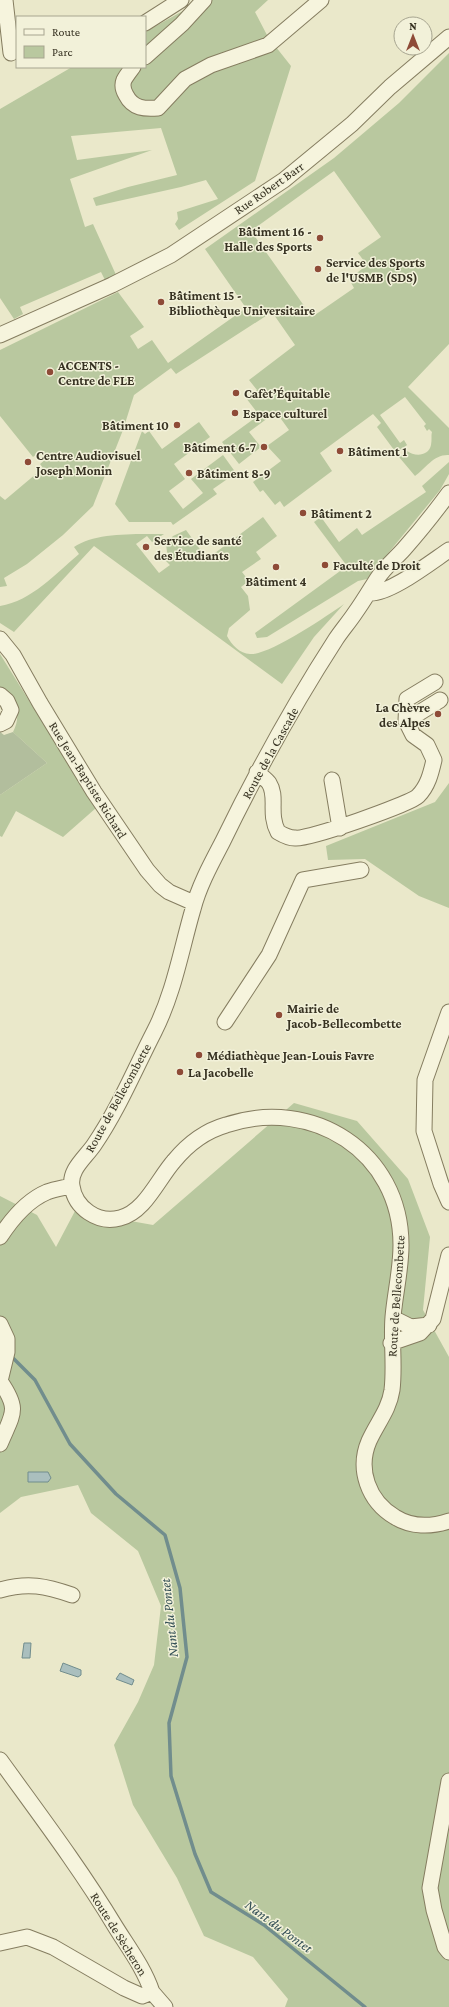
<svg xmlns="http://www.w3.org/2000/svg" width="449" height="2007" viewBox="0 0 449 2007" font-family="'Crimson Pro',serif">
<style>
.green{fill:#b9c89f;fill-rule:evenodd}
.cemetery{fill:#b2be9d}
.water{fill:#aabfbe;stroke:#718d8d}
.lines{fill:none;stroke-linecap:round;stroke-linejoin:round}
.stream{stroke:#718d8d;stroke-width:3.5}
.minor-casing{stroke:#857d60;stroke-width:17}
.minor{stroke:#f6f4dd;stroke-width:15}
.poi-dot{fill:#8e4b37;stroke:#f2f1d9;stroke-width:1.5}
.labels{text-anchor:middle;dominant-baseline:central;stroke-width:3;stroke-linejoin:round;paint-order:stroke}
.street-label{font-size:13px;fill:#373222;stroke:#f2f1d9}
.poi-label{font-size:13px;font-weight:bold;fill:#373222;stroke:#f2f1d9;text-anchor:start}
.water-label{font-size:14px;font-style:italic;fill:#334f55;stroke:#f2f1d9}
</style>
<rect width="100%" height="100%" fill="#eae8ca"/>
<path class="green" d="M 195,0 L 268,0 L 255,12 L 268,37 L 291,66 L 255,181 L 179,230 L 175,224 L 178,219 L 177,212 L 218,199 L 206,180 L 181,187 L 96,206 L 93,198 L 128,187 L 177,175 L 161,128 L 71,136 L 77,160 L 152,150 L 70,179 L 85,227 L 93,224 L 117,277 L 106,282 L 101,272 L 20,307 L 23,314 L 14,319 L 0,298 L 0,109 L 72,67 L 145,67 L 145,32 L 190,7 Z
M 449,53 L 449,344 L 408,387 L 449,428 L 449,455 C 434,454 426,468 415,476 L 399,457 L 407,451 C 415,457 429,456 431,445 C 432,440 431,435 432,432 L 429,429 L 427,431 L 424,426 L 426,424 L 405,397 L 380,415 L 400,443 L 404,440 L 407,445 L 397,454 L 377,427 L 381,423 L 373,414 L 320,453 L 332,471 L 284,507 L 280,501 L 275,505 L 263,490 L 260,492 L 253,482 L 281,461 L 267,446 L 289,430 L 276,412 L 249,432 L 261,447 L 239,464 L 222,442 L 259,415 L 246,398 L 257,390 L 249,380 L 295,345 L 272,312 L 176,374 L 171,368 L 134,395 L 123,430 L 93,506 L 63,535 L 27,564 L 4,578 L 7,586 L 0,587 L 0,496 L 5,500 L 43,468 L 40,464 L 46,459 L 40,451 L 33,457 L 0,416 L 0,350 L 118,292 L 144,327 L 130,336 L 138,349 L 152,340 L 168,363 L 246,308 L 205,249 L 334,158 L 399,103 ZM 334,171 L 381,237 L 358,253 L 367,265 L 349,279 L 354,288 L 312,317 L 251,231 Z
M 199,422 L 210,437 L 174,464 L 185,479 L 169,491 L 183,509 L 203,493 L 191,479 L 223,455 L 236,473 L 213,489 L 217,494 L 173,525 L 171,522 L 129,522 L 115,504 L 142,431 L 145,434 L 149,431 L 162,449 Z
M 449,462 L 449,474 L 440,490 L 367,579 L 358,581 L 267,637 L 257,638 L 255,633 L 347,566 L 314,522 L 321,517 L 339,542 L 357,528 L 362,535 L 426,492 L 422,486 Z
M 263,517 L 277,536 L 256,552 L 261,559 L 242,572 L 249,581 L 241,587 L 248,596 L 250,610 L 229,628 L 227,636 C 231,644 240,654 250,654 C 268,656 327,616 344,604 L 314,637 L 282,684 L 94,546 L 14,632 L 0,623 L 0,606 C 32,601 56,573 79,554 L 74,547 C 95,532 138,534 164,534 L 152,542 L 147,536 L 136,544 L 159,573 L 170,565 L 165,560 L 170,556 L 167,552 L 166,544 L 173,536 L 186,530 L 207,559 Z
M 0,654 L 96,808 L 63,837 L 16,811 L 2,837 L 0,836 L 0,795 L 47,763 L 13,732 C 23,711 14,705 0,690 Z
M 449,783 L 449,908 L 419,896 L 365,859 L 328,860 L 326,846 L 435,802 Z
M 294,1103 L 357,1121 L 408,1179 L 430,1237 L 423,1310 L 449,1357 L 449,2007 L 285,2007 L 288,1999 L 253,1957 L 204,1936 L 177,1878 L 133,1805 L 114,1745 L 138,1702 L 154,1665 L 161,1606 L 138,1551 L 91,1513 L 78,1485 L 21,1497 L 0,1513 L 0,1196 L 37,1215 L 56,1247 L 75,1211 L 153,1225 Z"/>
<path class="cemetery" d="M 0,732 L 4,735 L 13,732 L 47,763 L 0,795 Z"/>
<path class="water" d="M 28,1472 L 48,1472 L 51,1478 L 48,1482 L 28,1482 Z
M 24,1643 L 31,1643 L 30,1658 L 22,1658 Z
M 63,1663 L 81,1670 L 81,1675 L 78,1677 L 60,1671 Z
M 120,1673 L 134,1680 L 132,1685 L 116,1679 Z"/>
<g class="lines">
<path class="stream" d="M 9,1358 L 13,1358 L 35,1380 L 70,1444 L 116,1494 L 165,1535 L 180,1588 L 187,1657 L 169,1723 L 171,1776 L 195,1854 L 211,1892 L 264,1925 L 365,2007"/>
<g class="minor-casing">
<path id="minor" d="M 5,0 L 11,53
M 145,23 L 181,0
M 145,57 L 182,24 L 204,0
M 133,67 C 130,71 126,76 124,80 C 122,85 123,90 126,95 C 133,109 145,109 158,108 L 185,79 L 211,65 L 268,45 L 321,0
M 0,335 L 112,285 L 171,255 L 284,180 L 352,124 L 390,87 L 449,37
M 449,493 C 435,512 420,531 404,549 C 395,559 384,568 377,579 C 370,590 363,602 355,613 C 349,622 342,630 336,639 C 294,704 256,773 222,843 C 211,864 199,886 193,909 C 181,950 174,993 154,1032 C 135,1069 118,1110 94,1145 C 85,1158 69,1170 72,1186 C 75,1208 98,1224 120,1218 C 145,1212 158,1179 174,1161 C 188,1144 205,1131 226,1125 C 312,1096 401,1152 401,1245 C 401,1270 395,1293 393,1317 C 391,1341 395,1366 392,1390 C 389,1410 377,1423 369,1441 C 357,1469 368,1501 395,1517 C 411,1527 431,1527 449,1521
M 369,593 C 389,595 431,562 449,550
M 0,639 L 13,655 L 40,703 L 94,792 L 147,870 L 160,885 L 169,892 L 194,903
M 0,695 L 7,701 L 11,710 L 6,721 L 0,724
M 406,721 L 440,700
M 257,772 C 261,776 266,779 269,783 C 278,797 268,813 278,832 C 283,835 289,838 295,838 C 308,840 410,804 418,796 C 428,786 431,773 434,760 L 427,745 L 413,735 L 406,721 L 407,699 L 435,682
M 332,780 L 340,828
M 449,1012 L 425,1080 L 424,1131 L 441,1184 L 449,1202
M 225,1022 L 269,955 L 303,880 L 361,870
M 0,1237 C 11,1220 28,1200 47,1192 C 55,1189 63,1188 71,1186
M 393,1318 L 411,1327 L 429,1325
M 0,1324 L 7,1339 L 7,1352 L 0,1381 C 20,1410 13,1413 0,1444
M 391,1343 L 420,1333 L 433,1319 L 449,1255
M 0,1590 C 28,1582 46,1586 72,1595
M 0,1760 C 39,1814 80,1868 115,1926 C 128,1947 144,1968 152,1992 L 142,1996 L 124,1988 L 53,1947 L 27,1937 L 0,1943
M 449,1781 L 430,1888 L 434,1910 L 445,1947 L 449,1952
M 152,1992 L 165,2007"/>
</g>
<use href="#minor" class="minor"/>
</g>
<g class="poi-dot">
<circle cx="320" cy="238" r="4"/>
<circle cx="318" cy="269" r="4"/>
<circle cx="161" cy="302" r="4"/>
<circle cx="50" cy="372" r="4"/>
<circle cx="236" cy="393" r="4"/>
<circle cx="235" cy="413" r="4"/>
<circle cx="177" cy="425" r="4"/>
<circle cx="264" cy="447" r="4"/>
<circle cx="340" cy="451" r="4"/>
<circle cx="28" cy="462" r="4"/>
<circle cx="189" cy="473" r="4"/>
<circle cx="303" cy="513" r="4"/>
<circle cx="146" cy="547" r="4"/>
<circle cx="325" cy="565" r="4"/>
<circle cx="276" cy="567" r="4"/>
<circle cx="438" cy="714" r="4"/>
<circle cx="279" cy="1015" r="4"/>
<circle cx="199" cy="1055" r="4"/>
<circle cx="180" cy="1072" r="4"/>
</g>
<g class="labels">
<g class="street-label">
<text transform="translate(269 188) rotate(-35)">Rue Robert Barr</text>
<text transform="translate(270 753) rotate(-61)">Route de la Cascade</text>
<text transform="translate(88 780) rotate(58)">Rue Jean-Baptiste Richard</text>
<text transform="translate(118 1098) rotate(-61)">Route de Bellecombette</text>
<text transform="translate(396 1296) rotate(-86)">Route de Bellecombette</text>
<text transform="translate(119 1934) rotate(58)">Route de Sècheron</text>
</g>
<g class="poi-label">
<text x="312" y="231" text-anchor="end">Bâtiment 16 -<tspan x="312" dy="15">Halle des Sports</tspan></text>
<text x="326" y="262">Service des Sports<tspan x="326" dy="15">de l'USMB (SDS)</tspan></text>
<text x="169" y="295">Bâtiment 15 -<tspan x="169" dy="15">Bibliothèque Universitaire</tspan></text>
<text x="58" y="365">ACCENTS -<tspan x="58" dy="15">Centre de FLE</tspan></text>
<text x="244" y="393">Cafèt’Équitable</text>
<text x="243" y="413">Espace culturel</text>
<text x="169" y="425" text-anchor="end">Bâtiment 10</text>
<text x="256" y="447" text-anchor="end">Bâtiment 6-7</text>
<text x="348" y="451">Bâtiment 1</text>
<text x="36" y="455">Centre Audiovisuel<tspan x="36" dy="15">Joseph Monin</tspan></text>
<text x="197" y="473">Bâtiment 8-9</text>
<text x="311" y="513">Bâtiment 2</text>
<text x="154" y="540">Service de santé<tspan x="154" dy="15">des Étudiants</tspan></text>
<text x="333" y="565">Faculté de Droit</text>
<text x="276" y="581" text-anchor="middle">Bâtiment 4</text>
<text x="430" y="707" text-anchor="end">La Chèvre<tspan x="430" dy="15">des Alpes</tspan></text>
<text x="287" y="1008">Mairie de<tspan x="287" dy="15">Jacob-Bellecombette</tspan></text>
<text x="207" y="1055">Médiathèque Jean-Louis Favre</text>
<text x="188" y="1072">La Jacobelle</text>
</g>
<g class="water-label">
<text transform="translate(169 1618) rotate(-96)">Nant du Pontet</text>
<text transform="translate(279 1926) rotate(36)">Nant du Pontet</text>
</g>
</g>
<rect x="16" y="16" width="130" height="52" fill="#f2f1d9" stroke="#a7a590"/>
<rect x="24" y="29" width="20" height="6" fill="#f6f4dd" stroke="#a7a590"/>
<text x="52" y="36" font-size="12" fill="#373222">Route</text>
<rect x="24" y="46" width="20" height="12" fill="#b9c89f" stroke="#a7a590"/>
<text x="52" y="56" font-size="12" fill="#373222">Parc</text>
<g transform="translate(413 36)"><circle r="19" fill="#f2f1d9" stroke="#a7a590"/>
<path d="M0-3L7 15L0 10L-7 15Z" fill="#8e4b37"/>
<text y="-6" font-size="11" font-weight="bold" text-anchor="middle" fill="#373222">N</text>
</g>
</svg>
